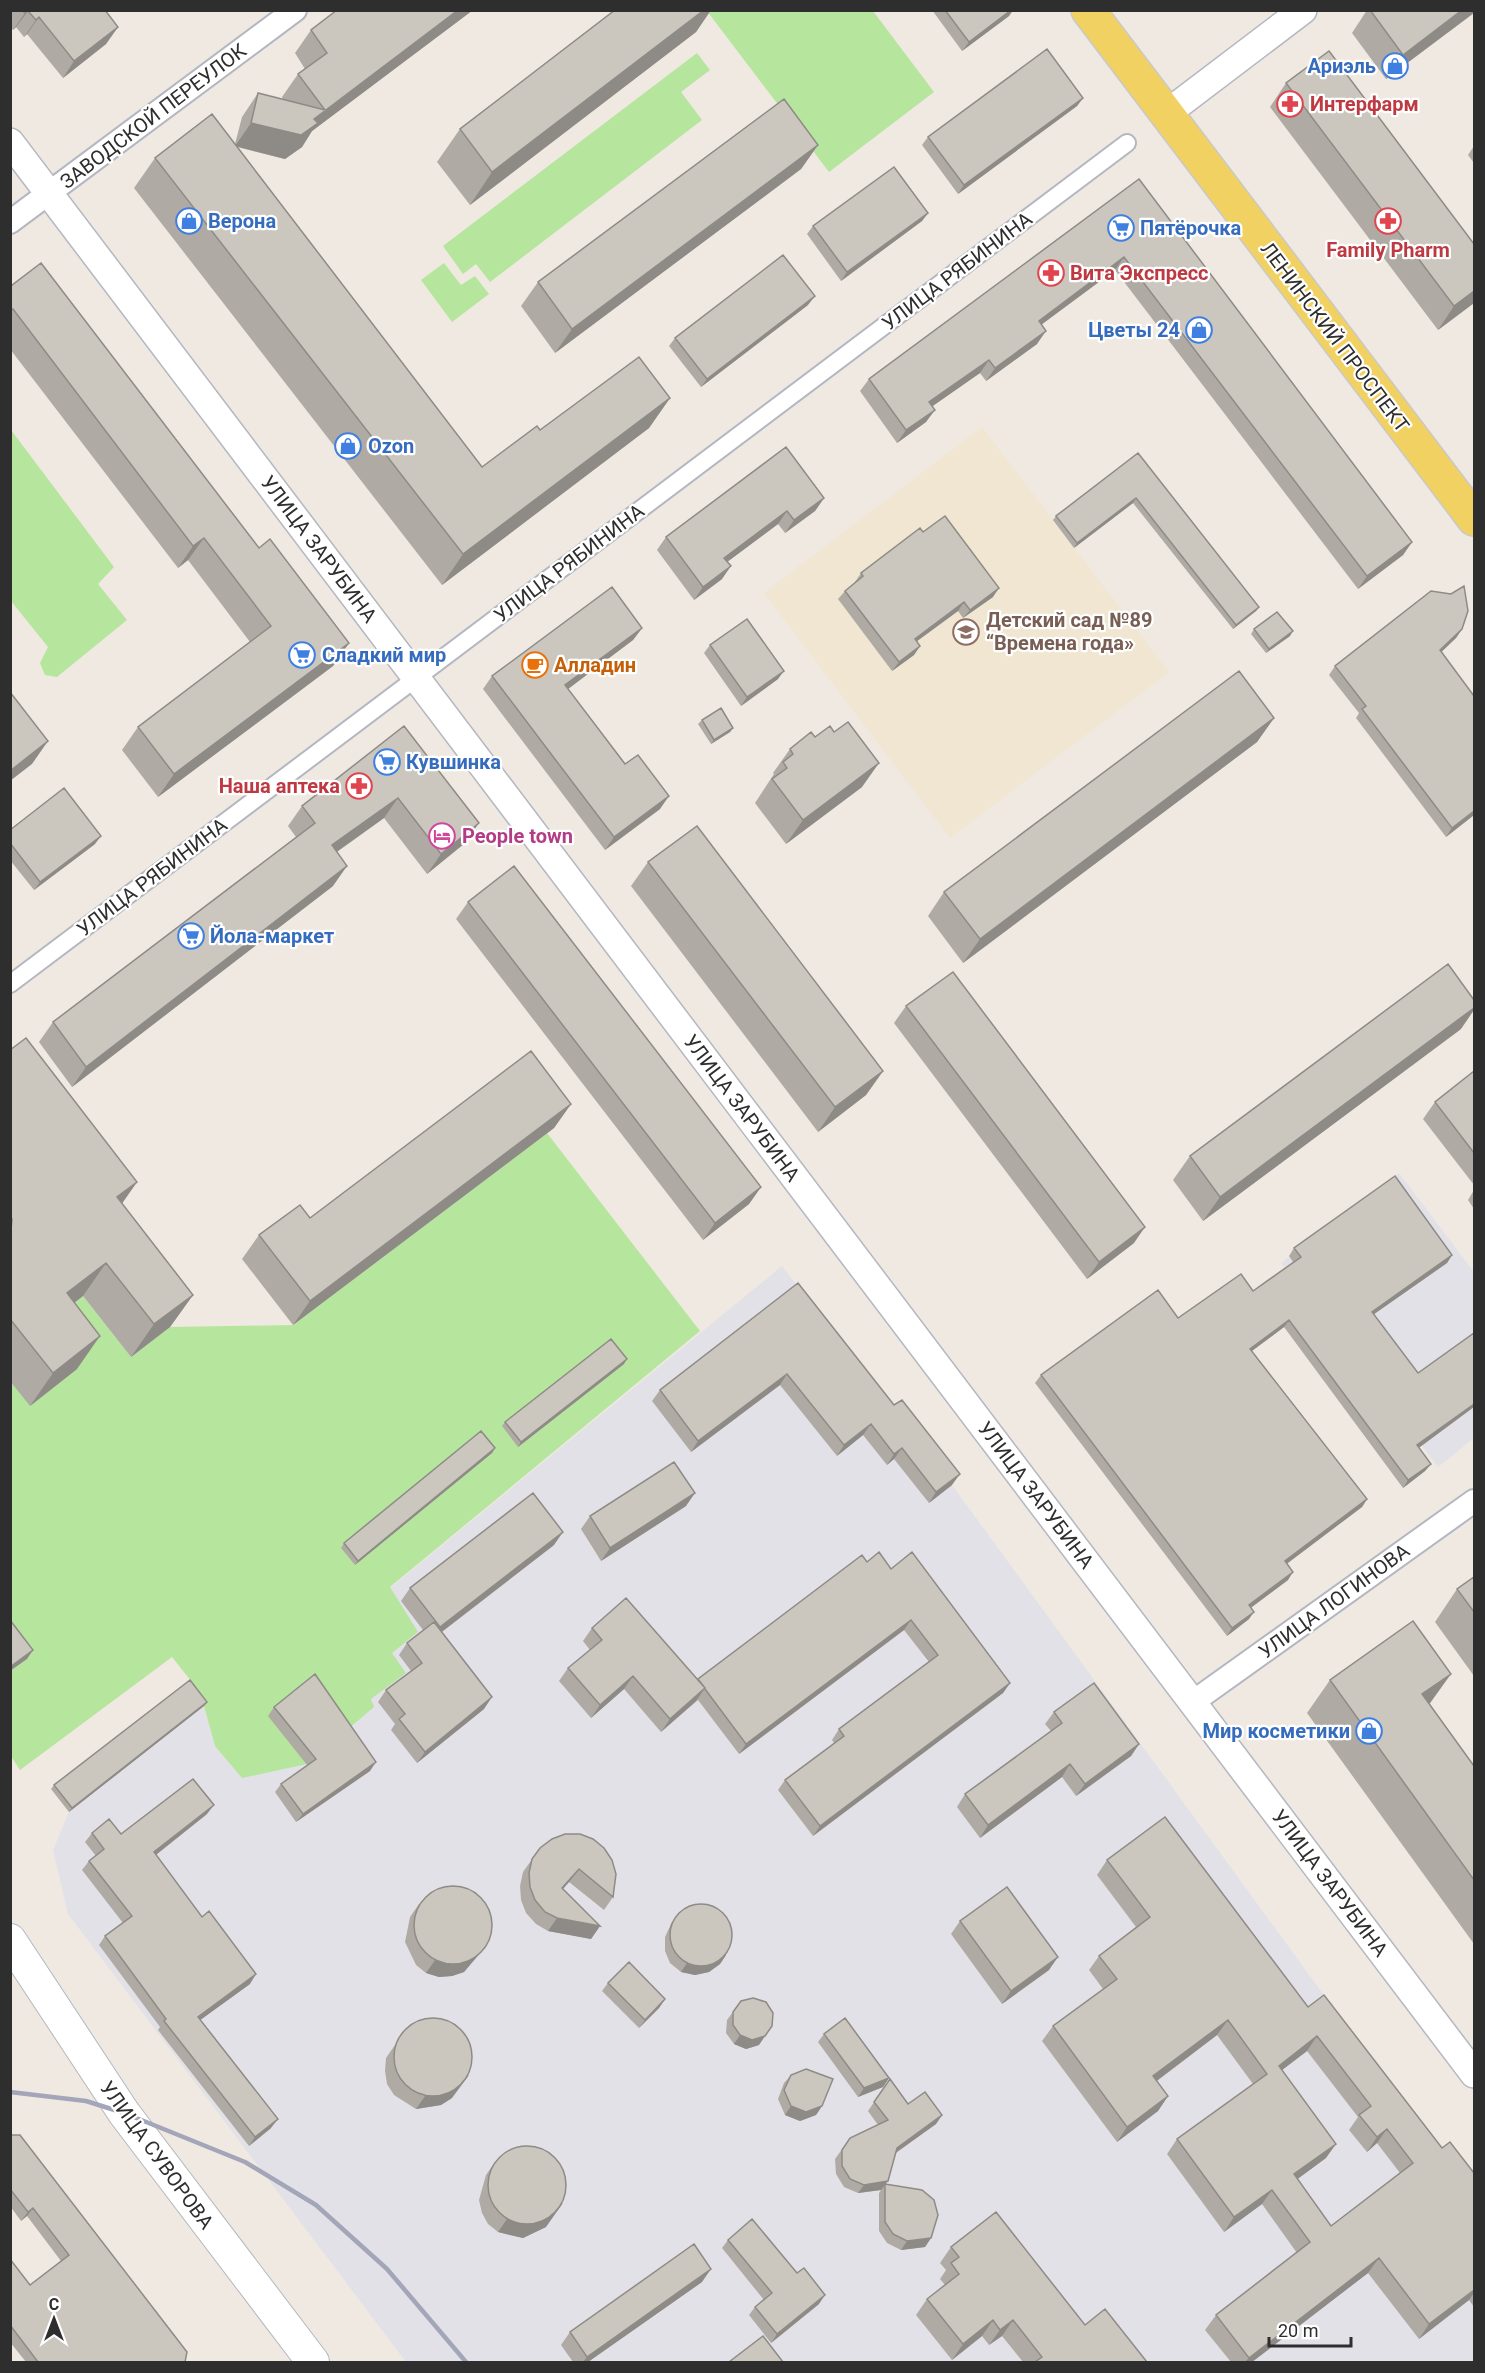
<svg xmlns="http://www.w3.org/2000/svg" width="1485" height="2373" viewBox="0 0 1485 2373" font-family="Roboto,sans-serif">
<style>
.industrial{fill:#e3e1e8}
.education{fill:#f0e6d1}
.green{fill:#b6e59e}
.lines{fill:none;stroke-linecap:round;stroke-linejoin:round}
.pedestrian-casing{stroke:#b4b7c1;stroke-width:20}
.minor-casing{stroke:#b4b7c1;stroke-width:26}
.tertiary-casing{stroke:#b4b7c1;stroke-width:30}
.secondary-casing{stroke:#b4b7c1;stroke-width:34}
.primary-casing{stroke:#c9c9c9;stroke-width:36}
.pedestrian{stroke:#fff;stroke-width:16}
.minor{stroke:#fff;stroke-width:22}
.tertiary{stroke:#fff;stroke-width:27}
.secondary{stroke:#fff;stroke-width:32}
.primary{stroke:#f2d163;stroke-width:33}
.rail{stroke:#a3a6b8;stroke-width:4.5}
.wall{fill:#afaba4;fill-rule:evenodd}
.shaded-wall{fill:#8e8b86}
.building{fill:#cbc7bf;stroke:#8e8b86;stroke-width:1.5;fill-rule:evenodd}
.labels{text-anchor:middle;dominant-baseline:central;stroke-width:4.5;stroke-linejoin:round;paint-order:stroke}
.shop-label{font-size:20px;font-weight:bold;fill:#366cbe;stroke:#fff;text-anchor:start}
.health-label{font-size:20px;font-weight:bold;fill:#be3a42;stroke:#fff;text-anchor:start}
.street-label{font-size:20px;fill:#2e2e2e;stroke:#fff}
.education-label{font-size:20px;font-weight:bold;fill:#785e54;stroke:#fff;text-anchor:start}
.food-label{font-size:20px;font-weight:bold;fill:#c56008;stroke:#fff;text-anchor:start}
.hotel-label{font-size:20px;font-weight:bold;fill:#b23c85;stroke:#fff;text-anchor:start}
</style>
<rect width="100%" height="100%" fill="#efe9e1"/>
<path class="industrial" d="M 1399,1173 L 1474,1272 L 1474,1438 L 1438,1467 L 1281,1263 Z
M 782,1266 L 952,1485 L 1474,2201 L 1474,2362 L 406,2362 L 68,1914 L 53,1850 L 69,1812 L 204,1706 L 215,1746 L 371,1699 L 405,1673 L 391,1653 L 417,1632 L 390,1588 Z"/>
<path class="education" d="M 982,427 L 1169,672 L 950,838 L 764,593 Z"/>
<path class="green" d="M 707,11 L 873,11 L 934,92 L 829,172 Z
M 697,53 L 710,70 L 681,92 L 702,120 L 490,282 L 476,264 L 463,274 L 443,246 Z
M 444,263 L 461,285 L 475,276 L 489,294 L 452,322 L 421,280 Z
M 11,430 L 114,567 L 98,584 L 127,620 L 57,677 L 45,675 L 40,663 L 48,647 L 11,601 Z
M 547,1133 L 700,1331 L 390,1587 L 418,1632 L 392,1653 L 406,1673 L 371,1699 L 374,1707 L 307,1764 L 242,1778 L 215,1746 L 204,1706 L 207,1701 L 172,1657 L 20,1770 L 11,1756 L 10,1388 L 44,1326 L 83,1296 L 131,1357 L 170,1327 L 293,1325 Z"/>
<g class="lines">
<g class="pedestrian-casing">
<path id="pedestrian" d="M 10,984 L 1127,143"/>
</g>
<g class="minor-casing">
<path id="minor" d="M 10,222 L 295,10
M 1193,1702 L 1474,1501"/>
</g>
<g class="tertiary-casing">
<path id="tertiary" d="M 1166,114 L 1303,10
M 10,142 L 1474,2074"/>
</g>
<g class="secondary-casing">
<path id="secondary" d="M 10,1940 L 124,2113 L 313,2362"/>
</g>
<g class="primary-casing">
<path id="primary" d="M 1088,10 L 1474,519"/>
</g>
<use href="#pedestrian" class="pedestrian"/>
<use href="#minor" class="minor"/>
<use href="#tertiary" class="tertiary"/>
<use href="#secondary" class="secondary"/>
<use href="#primary" class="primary"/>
<path class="rail" d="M 10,2092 L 86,2101 L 124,2113 L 245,2162 L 316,2205 L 387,2269 L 466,2362"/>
</g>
<path class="wall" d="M 10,10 L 105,10 L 118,27 L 106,44 L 63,78 L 27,34 L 24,37 L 16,27 L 13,30 L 10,27 Z
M 473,10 L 312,131 L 302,147 L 285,159 L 237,147 L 482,467 L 540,430 L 670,398 L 649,428 L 442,585 L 134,188 L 155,158 L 235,144 L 242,117 L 258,93 L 283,100 L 282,97 L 298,74 L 305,69 L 295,53 L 311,30 Z
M 615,10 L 711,10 L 696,32 L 470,205 L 437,162 L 460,129 Z
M 932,10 L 1013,10 L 1009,16 L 962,51 Z
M 1367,10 L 1474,10 L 1386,79 L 1352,33 Z
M 1286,83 L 1474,244 L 1474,303 L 1438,330 L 1270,107 Z
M 1083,98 L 1077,106 L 958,194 L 922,145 L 928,137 Z
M 818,145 L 801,169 L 555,353 L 521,306 L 538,282 Z
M 1474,146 L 1474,163 L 1468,155 Z
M 1139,179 L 1412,542 L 1403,555 L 1358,589 L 1115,270 L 1041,325 L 1037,344 L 986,381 L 980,373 L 932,406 L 926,422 L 897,443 L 860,391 L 869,379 Z
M 928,213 L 922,221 L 841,281 L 807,234 L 813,226 Z
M 10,284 L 349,643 L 333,666 L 158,797 L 122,750 L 138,727 L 250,642 L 188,560 L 178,568 L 10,349 Z
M 808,305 L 701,387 L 669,346 L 675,338 Z
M 1138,453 L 1259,607 L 1256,611 L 1233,629 L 1133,503 L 1074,548 L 1053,520 L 1056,516 Z
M 824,498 L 815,511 L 785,533 L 778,524 L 727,562 L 722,579 L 694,600 L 657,550 L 666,537 Z
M 923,532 L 993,597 L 963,618 L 958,611 L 917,641 L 920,646 L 914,655 L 892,671 L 838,599 L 845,591 L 855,583 L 855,582 L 861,573 Z
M 642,628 L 633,640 L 568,689 L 660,809 L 605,850 L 483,689 L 492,676 Z
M 1254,629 L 1290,636 L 1266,653 L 1251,634 Z
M 1462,629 L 1456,638 L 1441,652 L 1474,815 L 1446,837 L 1356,718 L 1359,713 L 1329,675 L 1335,666 Z
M 710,645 L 778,679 L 741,706 L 704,653 Z
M 1274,718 L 1257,742 L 963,963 L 928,916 L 944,892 Z
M 702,720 L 733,728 L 730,732 L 711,744 L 698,724 Z
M 404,726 L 465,843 L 427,874 L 384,818 L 337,852 L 333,886 L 72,1087 L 39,1042 L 53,1022 L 296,837 L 288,826 L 302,806 Z
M 834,732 L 862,787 L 786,844 L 755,803 L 774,774 L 773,773 L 790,749 L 815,737 Z
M 10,830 L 95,844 L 34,890 L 10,860 Z
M 648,862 L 883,1071 L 866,1095 L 818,1132 L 631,886 Z
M 468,902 L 761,1187 L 749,1204 L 703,1240 L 456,919 Z
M 906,1006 L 1134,1243 L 1087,1279 L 894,1023 Z
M 1461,1029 L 1203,1221 L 1173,1180 L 1190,1156 Z
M 10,1050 L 137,1182 L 122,1203 L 193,1295 L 170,1327 L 131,1357 L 83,1296 L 74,1303 L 77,1369 L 30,1406 L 10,1381 Z
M 1474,1071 L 1474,1185 L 1423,1119 L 1435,1102 Z
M 571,1104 L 554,1128 L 293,1325 L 242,1259 L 259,1235 L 310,1218 Z
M 1474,1190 L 1474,1209 L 1468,1200 Z
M 1294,1248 L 1452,1255 L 1447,1263 L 1374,1314 L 1419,1448 L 1431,1464 L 1425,1471 L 1403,1488 L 1284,1327 L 1252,1351 L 1367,1499 L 1362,1507 L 1287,1563 L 1288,1580 L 1251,1607 L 1249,1619 L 1227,1636 L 1035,1383 L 1041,1375 L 1178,1318 L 1253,1291 L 1293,1262 L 1289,1256 Z
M 798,1283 L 952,1485 L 929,1503 L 894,1459 L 887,1465 L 863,1435 L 837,1456 L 780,1385 L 691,1452 L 652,1401 L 660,1390 Z
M 624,1364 L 518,1447 L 502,1426 L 505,1422 Z
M 495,1448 L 492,1453 L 355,1565 L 341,1548 L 344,1543 Z
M 686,1506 L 601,1561 L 581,1529 L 590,1516 Z
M 554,1545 L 442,1632 L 484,1709 L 417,1763 L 391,1730 L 395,1724 L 378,1702 L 386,1690 L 411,1671 L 399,1655 L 407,1643 L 423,1630 L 401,1601 L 410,1588 Z
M 867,1562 L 891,1569 L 1010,1683 L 1003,1693 L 813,1836 L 778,1790 L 785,1780 L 834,1743 L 832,1740 L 839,1729 L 929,1662 L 904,1630 L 739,1754 L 698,1700 L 661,1732 L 624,1689 L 591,1718 L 559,1681 L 568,1668 L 590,1650 L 583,1641 L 592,1628 L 698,1679 Z
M 1474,1577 L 1474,1676 L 1435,1622 L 1457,1589 Z
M 1330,1680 L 1430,1704 L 1474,1766 L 1474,1944 L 1307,1713 Z
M 207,1702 L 204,1706 L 69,1812 L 51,1789 L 54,1785 Z
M 274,1707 L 370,1771 L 296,1822 L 275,1792 L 281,1784 L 307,1765 L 268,1716 Z
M 1054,1712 L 1139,1744 L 1131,1756 L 1076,1796 L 1062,1777 L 980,1838 L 957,1807 L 965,1794 L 1051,1731 L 1045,1724 Z
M 207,1814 L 156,1855 L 250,1984 L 200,2020 L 271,2128 L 249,2146 L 158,2030 L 160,2027 L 99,1945 L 105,1936 L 123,1923 L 82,1870 L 89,1861 L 96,1856 L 85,1842 L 92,1833 L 121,1834 Z
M 552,1839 L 613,1897 L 604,1910 L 569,1882 L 563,1889 L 600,1926 L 591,1939 L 548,1931 L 536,1924 L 526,1913 L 521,1900 L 520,1886 L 523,1872 L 540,1848 Z
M 1107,1860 L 1308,2007 L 1442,2148 L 1474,2173 L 1474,2307 L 1469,2300 L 1419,2339 L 1368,2273 L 1252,2362 L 1231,2362 L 1205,2330 L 1216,2315 L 1297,2253 L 1262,2204 L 1224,2232 L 1167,2154 L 1177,2139 L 1253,2084 L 1217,2035 L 1157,2081 L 1168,2096 L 1158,2111 L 1117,2142 L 1042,2041 L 1053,2026 L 1103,1989 L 1089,1970 L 1099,1956 L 1136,1927 L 1097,1875 ZM 1307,2051 L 1358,2117 L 1349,2130 L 1367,2152 L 1377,2143 L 1400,2173 L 1331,2226 L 1297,2179 L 1326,2158 L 1282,2070 Z
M 419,1904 L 481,1952 L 464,1972 L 452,1976 L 439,1977 L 426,1973 L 416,1965 L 405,1942 L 410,1917 Z
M 677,1916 L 726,1955 L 720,1964 L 709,1972 L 695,1975 L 681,1972 L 670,1963 L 665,1951 L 665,1937 L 671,1924 Z
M 960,1921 L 1049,1970 L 1002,2004 L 951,1934 Z
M 608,1983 L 665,1999 L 659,2008 L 639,2028 L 602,1991 Z
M 741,2001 L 759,2045 L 746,2049 L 734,2044 L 726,2033 L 727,2020 Z
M 824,2034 L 889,2078 L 883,2087 L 858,2097 L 818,2042 Z
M 395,2045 L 452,2098 L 441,2105 L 416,2109 L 394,2095 L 387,2084 L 385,2071 L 386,2058 Z
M 791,2075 L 822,2106 L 816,2115 L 800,2121 L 785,2115 L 778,2099 L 784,2083 Z
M 890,2079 L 908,2104 L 942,2115 L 936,2124 L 896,2153 L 885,2184 L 931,2238 L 925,2247 L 901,2250 L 887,2243 L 879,2231 L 879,2193 L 881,2190 L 858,2193 L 844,2187 L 836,2174 L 835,2159 L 850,2138 L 878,2125 L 868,2111 Z
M 10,2135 L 185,2362 L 26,2362 L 10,2342 L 10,2259 L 30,2285 L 61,2261 L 27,2216 L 21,2221 L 10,2206 Z
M 495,2162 L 546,2227 L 523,2238 L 498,2232 L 488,2224 L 482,2213 L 479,2200 L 486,2175 Z
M 728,2240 L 797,2273 L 819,2304 L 771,2343 L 749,2315 L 755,2307 L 764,2300 L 722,2248 Z
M 951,2247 L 1085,2325 L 1147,2362 L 1023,2362 L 1002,2336 L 989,2345 L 982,2336 L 952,2360 L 916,2315 L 927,2299 L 945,2285 L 940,2279 L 946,2270 L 940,2263 Z
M 702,2282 L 588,2362 L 573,2362 L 561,2345 L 570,2332 Z"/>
<path class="shaded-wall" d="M 458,10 L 473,10 L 312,131 L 302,147 L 285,159 L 235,146 L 251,123 L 314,119 Z
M 704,10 L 711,10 L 696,32 L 470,205 L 492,172 Z
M 1011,10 L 1013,10 L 1009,16 L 962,51 L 969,42 Z
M 1462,10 L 1474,10 L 1474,13 L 1386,79 L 1403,55 Z
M 28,11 L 16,27 L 13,30 L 25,13 Z
M 39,17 L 27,34 L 24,37 L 36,20 Z
M 118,27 L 106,44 L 63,78 L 74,61 Z
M 1083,98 L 1077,106 L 958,194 L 964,185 Z
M 818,145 L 801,169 L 555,353 L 572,329 Z
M 928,213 L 922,221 L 841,281 L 847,272 Z
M 1124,257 L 1115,270 L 1030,333 L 1039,321 Z
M 1474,291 L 1474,303 L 1438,330 L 1454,306 Z
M 815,296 L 808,305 L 701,387 L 707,379 Z
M 1046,331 L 1037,344 L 986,381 L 995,368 Z
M 989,360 L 980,373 L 920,415 L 929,402 Z
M 670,398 L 649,428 L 442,585 L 463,554 Z
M 935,410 L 926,422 L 897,443 L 906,430 Z
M 824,498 L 815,511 L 785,533 L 794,520 Z
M 1136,498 L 1133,503 L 1074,548 L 1077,543 Z
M 787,511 L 778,524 L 715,571 L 724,558 Z
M 204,538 L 188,560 L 178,568 L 193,546 Z
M 1412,542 L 1403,555 L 1358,589 L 1367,576 Z
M 731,566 L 722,579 L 694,600 L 703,587 Z
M 999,588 L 993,597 L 963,618 L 970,610 Z
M 964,602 L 958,611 L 909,647 L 915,639 Z
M 1259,607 L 1256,611 L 1233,629 L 1236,625 Z
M 642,628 L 633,640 L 556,698 L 565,685 Z
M 1462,629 L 1456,638 L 1434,659 L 1440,650 Z
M 1293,631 L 1290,636 L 1266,653 L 1269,649 Z
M 349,643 L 333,666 L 158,797 L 174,774 Z
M 920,646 L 914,655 L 892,671 L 899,662 Z
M 784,671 L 778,679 L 741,706 L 747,697 Z
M 1274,718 L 1257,742 L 963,963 L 980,939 Z
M 733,728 L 730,732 L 711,744 L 714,740 Z
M 48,741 L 32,764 L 10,781 L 10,771 Z
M 879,763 L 862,787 L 786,844 L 803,820 Z
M 669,796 L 660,809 L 605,850 L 614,837 Z
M 398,798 L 384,818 L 318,865 L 332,845 Z
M 1474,811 L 1474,815 L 1446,837 L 1452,828 Z
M 479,823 L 465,843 L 427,874 L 441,854 Z
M 101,836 L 95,844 L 34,890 L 40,882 Z
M 347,866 L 333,886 L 72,1087 L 86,1067 Z
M 1474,1008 L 1474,1010 L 1461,1029 L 1203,1221 L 1220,1197 Z
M 883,1071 L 866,1095 L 818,1132 L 835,1107 Z
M 571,1104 L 554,1128 L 293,1325 L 310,1301 Z
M 137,1182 L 114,1215 L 117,1197 Z
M 761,1187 L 749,1204 L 703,1240 L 715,1223 Z
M 1145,1227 L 1134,1243 L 1087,1279 L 1099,1262 Z
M 1452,1255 L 1447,1263 L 1367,1319 L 1372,1312 Z
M 106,1263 L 83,1296 L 44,1326 L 67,1293 Z
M 193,1295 L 170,1327 L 131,1357 L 154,1324 Z
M 1289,1320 L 1284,1327 L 1245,1356 L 1250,1349 Z
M 100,1336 L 77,1369 L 30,1406 L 53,1373 Z
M 627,1359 L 624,1364 L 518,1447 L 521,1442 Z
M 787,1374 L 780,1385 L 691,1452 L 698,1441 Z
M 1474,1404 L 1474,1407 L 1412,1453 L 1417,1445 Z
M 871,1424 L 863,1435 L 837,1456 L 844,1445 Z
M 495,1448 L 492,1453 L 355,1565 L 358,1561 Z
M 902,1448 L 894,1459 L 887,1465 L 894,1454 Z
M 1431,1464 L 1425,1471 L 1403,1488 L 1408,1480 Z
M 960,1474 L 952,1485 L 929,1503 L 936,1492 Z
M 695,1493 L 686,1506 L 601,1561 L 610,1548 Z
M 1367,1499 L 1362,1507 L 1280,1569 L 1285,1561 Z
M 563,1532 L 554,1545 L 431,1640 L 440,1627 Z
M 1293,1572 L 1288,1580 L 1244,1613 L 1249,1605 Z
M 1254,1612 L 1249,1619 L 1227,1636 L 1232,1628 Z
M 911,1620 L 904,1630 L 739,1754 L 746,1744 Z
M 33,1650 L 27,1659 L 10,1671 L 10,1667 Z
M 1451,1674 L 1428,1706 L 1422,1694 Z
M 633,1676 L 624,1689 L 591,1718 L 600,1705 Z
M 1010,1683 L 1003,1693 L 813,1836 L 820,1826 Z
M 705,1688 L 696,1701 L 661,1732 L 670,1719 Z
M 492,1697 L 484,1709 L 417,1763 L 425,1752 Z
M 207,1702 L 204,1706 L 69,1812 L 72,1808 Z
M 1139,1744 L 1131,1756 L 1076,1796 L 1085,1784 Z
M 376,1762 L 370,1771 L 296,1822 L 303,1814 Z
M 1070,1764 L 1062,1777 L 980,1838 L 988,1825 Z
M 214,1805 L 207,1814 L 148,1861 L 154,1852 Z
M 579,1869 L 569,1882 L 553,1900 L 562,1888 Z
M 557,1918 L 600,1926 L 591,1939 L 548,1931 Z
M 490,1939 L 481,1952 L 464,1972 L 452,1976 L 439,1977 L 426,1973 L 435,1960 Z
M 726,1955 L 720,1964 L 709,1972 L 695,1975 L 681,1972 L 687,1963 Z
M 1058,1957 L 1049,1970 L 1002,2004 L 1011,1991 Z
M 256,1974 L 250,1984 L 192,2026 L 198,2017 Z
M 665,1999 L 659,2008 L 639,2028 L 645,2020 Z
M 1228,2020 L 1217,2035 L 1143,2091 L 1153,2076 Z
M 772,2026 L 759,2045 L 746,2049 L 734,2044 L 740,2035 Z
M 1317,2036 L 1307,2051 L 1269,2080 L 1279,2066 Z
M 469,2075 L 452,2098 L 441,2105 L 416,2109 L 425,2096 Z
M 889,2078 L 883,2087 L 858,2097 L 864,2088 Z
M 1168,2096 L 1158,2111 L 1117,2142 L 1127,2127 Z
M 791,2106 L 822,2106 L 816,2115 L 800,2121 L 785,2115 Z
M 942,2115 L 936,2124 L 891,2156 L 897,2148 Z
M 278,2119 L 271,2128 L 249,2146 L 255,2137 Z
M 1387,2129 L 1377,2143 L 1367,2152 L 1377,2137 Z
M 1336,2144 L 1326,2158 L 1284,2189 L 1294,2174 Z
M 888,2181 L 881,2190 L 858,2193 L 864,2185 Z
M 1272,2190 L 1262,2204 L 1224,2232 L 1234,2217 Z
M 563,2203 L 546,2227 L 523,2238 L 498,2232 L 507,2219 Z
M 33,2208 L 27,2216 L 21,2221 L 28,2212 Z
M 931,2238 L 925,2247 L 901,2250 L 907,2241 Z
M 1379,2258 L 1368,2273 L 1252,2362 L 1245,2362 L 1249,2358 Z
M 711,2269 L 702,2282 L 588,2362 L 583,2362 L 587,2357 Z
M 1474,2290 L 1474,2293 L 1469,2300 L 1419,2339 L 1429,2324 Z
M 825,2295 L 819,2304 L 771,2343 L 777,2334 Z
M 993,2320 L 982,2336 L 952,2360 L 963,2344 Z
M 1013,2320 L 1002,2336 L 989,2345 L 1000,2330 Z"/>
<path class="building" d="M 22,10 L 105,10 L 118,27 L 74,61 L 39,17 L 36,20 L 28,11 L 25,13 Z
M 337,10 L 458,10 L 314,119 L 318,123 L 301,135 L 251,123 L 258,93 L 325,110 L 298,74 L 327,53 L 311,30 Z
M 615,10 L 704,10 L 492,172 L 460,129 Z
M 945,10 L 1011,10 L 969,42 Z
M 1370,10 L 1462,10 L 1403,55 Z
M 1047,49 L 1083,98 L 964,185 L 928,137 Z
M 1329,51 L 1474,244 L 1474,291 L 1454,306 L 1286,83 Z
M 784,99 L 818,145 L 572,329 L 538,282 Z
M 212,114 L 482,467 L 537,426 L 540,430 L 639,357 L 670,398 L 463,554 L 155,158 Z
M 894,167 L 928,213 L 847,272 L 813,226 Z
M 1139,179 L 1412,542 L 1367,576 L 1124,257 L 1039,321 L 1046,331 L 995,368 L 989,360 L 929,402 L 935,410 L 906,430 L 869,379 Z
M 783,255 L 815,296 L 707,379 L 675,338 Z
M 41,263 L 259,548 L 270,539 L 349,643 L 174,774 L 138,727 L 271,626 L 204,538 L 193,546 L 13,309 L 10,311 L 10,284 L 12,285 Z
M 786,447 L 824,498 L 794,520 L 787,511 L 724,558 L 731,566 L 703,587 L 666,537 Z
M 1138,453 L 1259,607 L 1236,625 L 1136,498 L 1077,543 L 1056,516 Z
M 945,516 L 999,588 L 970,610 L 964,602 L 915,639 L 920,646 L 899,662 L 845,591 L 863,576 L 861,573 L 920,528 L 923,532 Z
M 1464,586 L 1468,611 L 1462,629 L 1440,650 L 1474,696 L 1474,811 L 1452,828 L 1362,709 L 1366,706 L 1335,666 L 1431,591 L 1451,594 Z
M 612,587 L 642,628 L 565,685 L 625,764 L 638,755 L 669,796 L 614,837 L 492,676 Z
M 1277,612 L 1293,631 L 1269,649 L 1254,629 Z
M 747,619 L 784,671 L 747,697 L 710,645 Z
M 1239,671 L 1274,718 L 980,939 L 944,892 Z
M 10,692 L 48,741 L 10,771 Z
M 721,708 L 733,728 L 714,740 L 702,720 Z
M 848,722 L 879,763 L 803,820 L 772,779 L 787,768 L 783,762 L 793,754 L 790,749 L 811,732 L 815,737 L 830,726 L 834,732 Z
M 404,726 L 479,823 L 441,854 L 398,798 L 332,845 L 347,866 L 86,1067 L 53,1022 L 315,823 L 302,806 Z
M 64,788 L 101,836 L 40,882 L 10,843 L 10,830 Z
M 697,826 L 883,1071 L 835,1107 L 648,862 Z
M 514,866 L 761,1187 L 715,1223 L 468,902 Z
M 1448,964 L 1474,1000 L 1474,1008 L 1220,1197 L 1190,1156 Z
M 953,972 L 1145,1227 L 1099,1262 L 906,1006 Z
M 26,1038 L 137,1182 L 117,1197 L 193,1295 L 154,1324 L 106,1263 L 67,1293 L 100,1336 L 53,1373 L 10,1319 L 10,1242 L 12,1219 L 10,1217 L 10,1182 L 11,1182 L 10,1180 L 10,1050 Z
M 531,1051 L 571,1104 L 310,1301 L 259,1235 L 300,1205 L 310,1218 Z
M 1474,1071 L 1474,1153 L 1435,1102 Z
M 1395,1176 L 1452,1255 L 1372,1312 L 1418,1373 L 1474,1333 L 1474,1404 L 1417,1445 L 1431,1464 L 1408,1480 L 1289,1320 L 1250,1349 L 1367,1499 L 1285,1561 L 1293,1572 L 1249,1605 L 1254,1612 L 1232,1628 L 1041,1375 L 1158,1290 L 1178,1318 L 1241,1274 L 1253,1291 L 1301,1257 L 1294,1248 Z
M 798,1283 L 894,1405 L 902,1400 L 960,1474 L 936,1492 L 902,1448 L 894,1454 L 871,1424 L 844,1445 L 787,1374 L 698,1441 L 660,1390 Z
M 611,1339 L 627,1359 L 521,1442 L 505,1422 Z
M 481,1431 L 495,1448 L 358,1561 L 344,1543 Z
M 674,1462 L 695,1493 L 610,1548 L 590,1516 Z
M 533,1493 L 563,1532 L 440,1627 L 410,1588 Z
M 879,1552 L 891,1569 L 912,1552 L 1010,1683 L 820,1826 L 785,1780 L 844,1736 L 839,1729 L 938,1655 L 911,1620 L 746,1744 L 705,1689 L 705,1688 L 698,1679 L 862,1555 L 867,1562 Z
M 1474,1577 L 1474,1612 L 1457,1589 Z
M 626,1598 L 705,1688 L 670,1719 L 633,1676 L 600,1705 L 568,1668 L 602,1640 L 592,1628 Z
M 10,1620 L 33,1650 L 10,1667 Z
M 1413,1621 L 1451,1674 L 1422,1694 L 1474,1766 L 1474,1880 L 1330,1680 Z
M 434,1622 L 492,1697 L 425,1752 L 399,1719 L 405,1714 L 386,1690 L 422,1663 L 407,1643 Z
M 315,1674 L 376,1762 L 303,1814 L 281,1784 L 316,1759 L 274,1707 Z
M 190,1680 L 207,1702 L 72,1808 L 54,1785 Z
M 1094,1683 L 1139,1744 L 1085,1784 L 1070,1764 L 988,1825 L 965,1794 L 1062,1723 L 1054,1712 Z
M 193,1779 L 214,1805 L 154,1852 L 202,1917 L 209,1911 L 256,1974 L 198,2017 L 278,2119 L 255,2137 L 164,2021 L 166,2019 L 105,1936 L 132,1916 L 89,1861 L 104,1849 L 92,1833 L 109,1819 L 121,1834 Z
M 1165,1817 L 1308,2007 L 1324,1995 L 1442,2148 L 1450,2142 L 1474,2173 L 1474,2290 L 1429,2324 L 1379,2258 L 1249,2358 L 1216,2315 L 1310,2242 L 1272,2190 L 1234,2217 L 1177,2139 L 1267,2074 L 1228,2020 L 1153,2076 L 1168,2096 L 1127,2127 L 1053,2026 L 1117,1979 L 1099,1956 L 1150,1917 L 1107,1860 ZM 1317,2036 L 1371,2106 L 1359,2115 L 1377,2137 L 1387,2129 L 1413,2163 L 1331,2226 L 1294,2174 L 1336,2144 L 1279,2066 Z
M 565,1834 L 580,1834 L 593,1839 L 604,1848 L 612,1860 L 616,1874 L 613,1897 L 579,1869 L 562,1888 L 600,1926 L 557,1918 L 545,1912 L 535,1900 L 530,1887 L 529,1873 L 532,1859 L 540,1848 L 552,1839 Z
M414 1925a39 39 0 1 1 78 0a39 39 0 1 1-78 0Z
M 1007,1887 L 1058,1957 L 1011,1991 L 960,1921 Z
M670 1935a31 31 0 1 1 62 0a31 31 0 1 1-62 0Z
M 629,1962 L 665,1999 L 645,2020 L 608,1983 Z
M 753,1998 L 766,2002 L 773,2013 L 772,2026 L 765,2036 L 752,2040 L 740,2035 L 733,2025 L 733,2012 L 741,2001 Z
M 845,2018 L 889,2078 L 864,2088 L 824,2034 Z
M394 2057a39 39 0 1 1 78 0a39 39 0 1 1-78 0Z
M 806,2069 L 833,2079 L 822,2106 L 806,2112 L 791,2106 L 784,2090 L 791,2075 Z
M 890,2079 L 908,2104 L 925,2092 L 942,2115 L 897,2148 L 888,2181 L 864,2185 L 850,2179 L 842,2166 L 842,2150 L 850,2138 L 888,2120 L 874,2102 Z
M 10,2135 L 20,2135 L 187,2352 L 185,2362 L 38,2362 L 10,2325 L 10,2259 L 30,2285 L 69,2255 L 33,2208 L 28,2212 L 10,2189 Z
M488 2185a39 39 0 1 1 78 0a39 39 0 1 1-78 0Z
M 885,2184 L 922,2190 L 934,2200 L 938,2215 L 931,2238 L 907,2241 L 893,2234 L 885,2222 Z
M 996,2212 L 1085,2325 L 1105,2309 L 1147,2362 L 1035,2362 L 1042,2357 L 1013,2320 L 1000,2330 L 993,2320 L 963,2344 L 927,2299 L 959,2274 L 951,2263 L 959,2257 L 951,2247 Z
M 752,2219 L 797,2273 L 804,2268 L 825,2295 L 777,2334 L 755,2307 L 772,2293 L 728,2240 Z
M 694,2244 L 711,2269 L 587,2357 L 570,2332 Z
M 763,2336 L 783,2362 L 729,2362 Z"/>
<defs>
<g id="shop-ring" transform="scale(1.35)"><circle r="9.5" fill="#fff" stroke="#3f7fe0" stroke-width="1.5"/><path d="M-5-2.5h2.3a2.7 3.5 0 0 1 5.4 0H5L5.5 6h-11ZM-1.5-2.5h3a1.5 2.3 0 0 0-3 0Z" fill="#3f7fe0"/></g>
<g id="pharmacy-ring" transform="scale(1.35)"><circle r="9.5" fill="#fff" stroke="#e0444e" stroke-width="1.5"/><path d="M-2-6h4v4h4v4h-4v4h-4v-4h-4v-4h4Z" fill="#e0444e"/></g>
<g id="supermarket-ring" transform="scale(1.35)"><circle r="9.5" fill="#fff" stroke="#3f7fe0" stroke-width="1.5"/><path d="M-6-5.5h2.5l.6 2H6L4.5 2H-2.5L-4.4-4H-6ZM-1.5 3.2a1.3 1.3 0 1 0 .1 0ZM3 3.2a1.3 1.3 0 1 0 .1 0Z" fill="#3f7fe0"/></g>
<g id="school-ring" transform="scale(1.35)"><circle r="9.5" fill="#fff" stroke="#8d6e63" stroke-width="1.5"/><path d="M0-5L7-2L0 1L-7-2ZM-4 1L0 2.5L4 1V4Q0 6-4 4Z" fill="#8d6e63"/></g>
<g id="cafe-ring" transform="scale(1.35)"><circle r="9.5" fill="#fff" stroke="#e8710a" stroke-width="1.5"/><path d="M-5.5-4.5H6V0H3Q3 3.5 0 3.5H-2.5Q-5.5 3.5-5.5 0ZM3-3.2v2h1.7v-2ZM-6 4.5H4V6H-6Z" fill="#e8710a"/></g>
<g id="hotel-ring" transform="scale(1.35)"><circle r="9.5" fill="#fff" stroke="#d1479c" stroke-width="1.5"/><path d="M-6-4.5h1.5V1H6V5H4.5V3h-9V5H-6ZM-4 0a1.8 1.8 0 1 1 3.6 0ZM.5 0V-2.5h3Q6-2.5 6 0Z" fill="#d1479c"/></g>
</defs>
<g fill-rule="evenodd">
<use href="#shop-ring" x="1395" y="66"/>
<use href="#pharmacy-ring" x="1290" y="104"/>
<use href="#shop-ring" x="189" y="221"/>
<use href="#pharmacy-ring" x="1388" y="221"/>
<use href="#supermarket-ring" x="1121" y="228"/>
<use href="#pharmacy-ring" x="1051" y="273"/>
<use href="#shop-ring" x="1199" y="330"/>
<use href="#shop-ring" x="348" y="446"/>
<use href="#school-ring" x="966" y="632"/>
<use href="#supermarket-ring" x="302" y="655"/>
<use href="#cafe-ring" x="535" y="665"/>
<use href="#supermarket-ring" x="387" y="762"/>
<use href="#pharmacy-ring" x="359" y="786"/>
<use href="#hotel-ring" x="442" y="836"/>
<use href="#supermarket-ring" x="191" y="936"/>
<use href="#shop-ring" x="1369" y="1731"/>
</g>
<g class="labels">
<g class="shop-label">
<text x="1376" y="66" text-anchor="end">Ариэль</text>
<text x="208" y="221">Верона</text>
<text x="1140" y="228">Пятёрочка</text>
<text x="1180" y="330" text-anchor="end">Цветы 24</text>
<text x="368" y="446">Ozon</text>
<text x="322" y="655">Сладкий мир</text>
<text x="406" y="762">Кувшинка</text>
<text x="210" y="936">Йола-маркет</text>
<text x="1350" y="1731" text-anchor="end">Мир косметики</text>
</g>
<g class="health-label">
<text x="1310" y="104">Интерфарм</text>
<text x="1388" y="250" text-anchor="middle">Family Pharm</text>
<text x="1070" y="273">Вита Экспресс</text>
<text x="340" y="786" text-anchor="end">Наша аптека</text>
</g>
<g class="street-label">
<text transform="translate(153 116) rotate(-37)">ЗАВОДСКОЙ ПЕРЕУЛОК</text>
<text transform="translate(957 271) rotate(-37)">УЛИЦА РЯБИНИНА</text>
<text transform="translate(1335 337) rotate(53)">ЛЕНИНСКИЙ ПРОСПЕКТ</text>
<text transform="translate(319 549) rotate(53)">УЛИЦА ЗАРУБИНА</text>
<text transform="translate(569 563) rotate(-37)">УЛИЦА РЯБИНИНА</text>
<text transform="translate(152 877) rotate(-37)">УЛИЦА РЯБИНИНА</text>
<text transform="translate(742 1108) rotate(53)">УЛИЦА ЗАРУБИНА</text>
<text transform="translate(1036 1495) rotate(53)">УЛИЦА ЗАРУБИНА</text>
<text transform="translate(1334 1601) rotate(-36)">УЛИЦА ЛОГИНОВА</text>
<text transform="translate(1330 1883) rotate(53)">УЛИЦА ЗАРУБИНА</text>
<text transform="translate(157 2155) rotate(54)">УЛИЦА СУВОРОВА</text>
</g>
<g class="education-label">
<text x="986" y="620">Детский сад №89<tspan x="986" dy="23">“Времена года»</tspan></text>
</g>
<g class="food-label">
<text x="554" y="665">Алладин</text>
</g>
<g class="hotel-label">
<text x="462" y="836">People town</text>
</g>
</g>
<rect width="1485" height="2373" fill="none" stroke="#2e2e2e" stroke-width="24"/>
<g transform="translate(54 2319)" stroke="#ffffff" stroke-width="4.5" paint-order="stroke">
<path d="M0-4.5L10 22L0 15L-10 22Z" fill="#2e2e2e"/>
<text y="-9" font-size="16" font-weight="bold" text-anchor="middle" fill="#2e2e2e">С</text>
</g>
<path d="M1269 2337v9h82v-9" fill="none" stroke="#2e2e2e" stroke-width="3"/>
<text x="1278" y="2337" font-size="18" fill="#2e2e2e" stroke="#ffffff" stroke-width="4.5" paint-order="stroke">20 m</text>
</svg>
